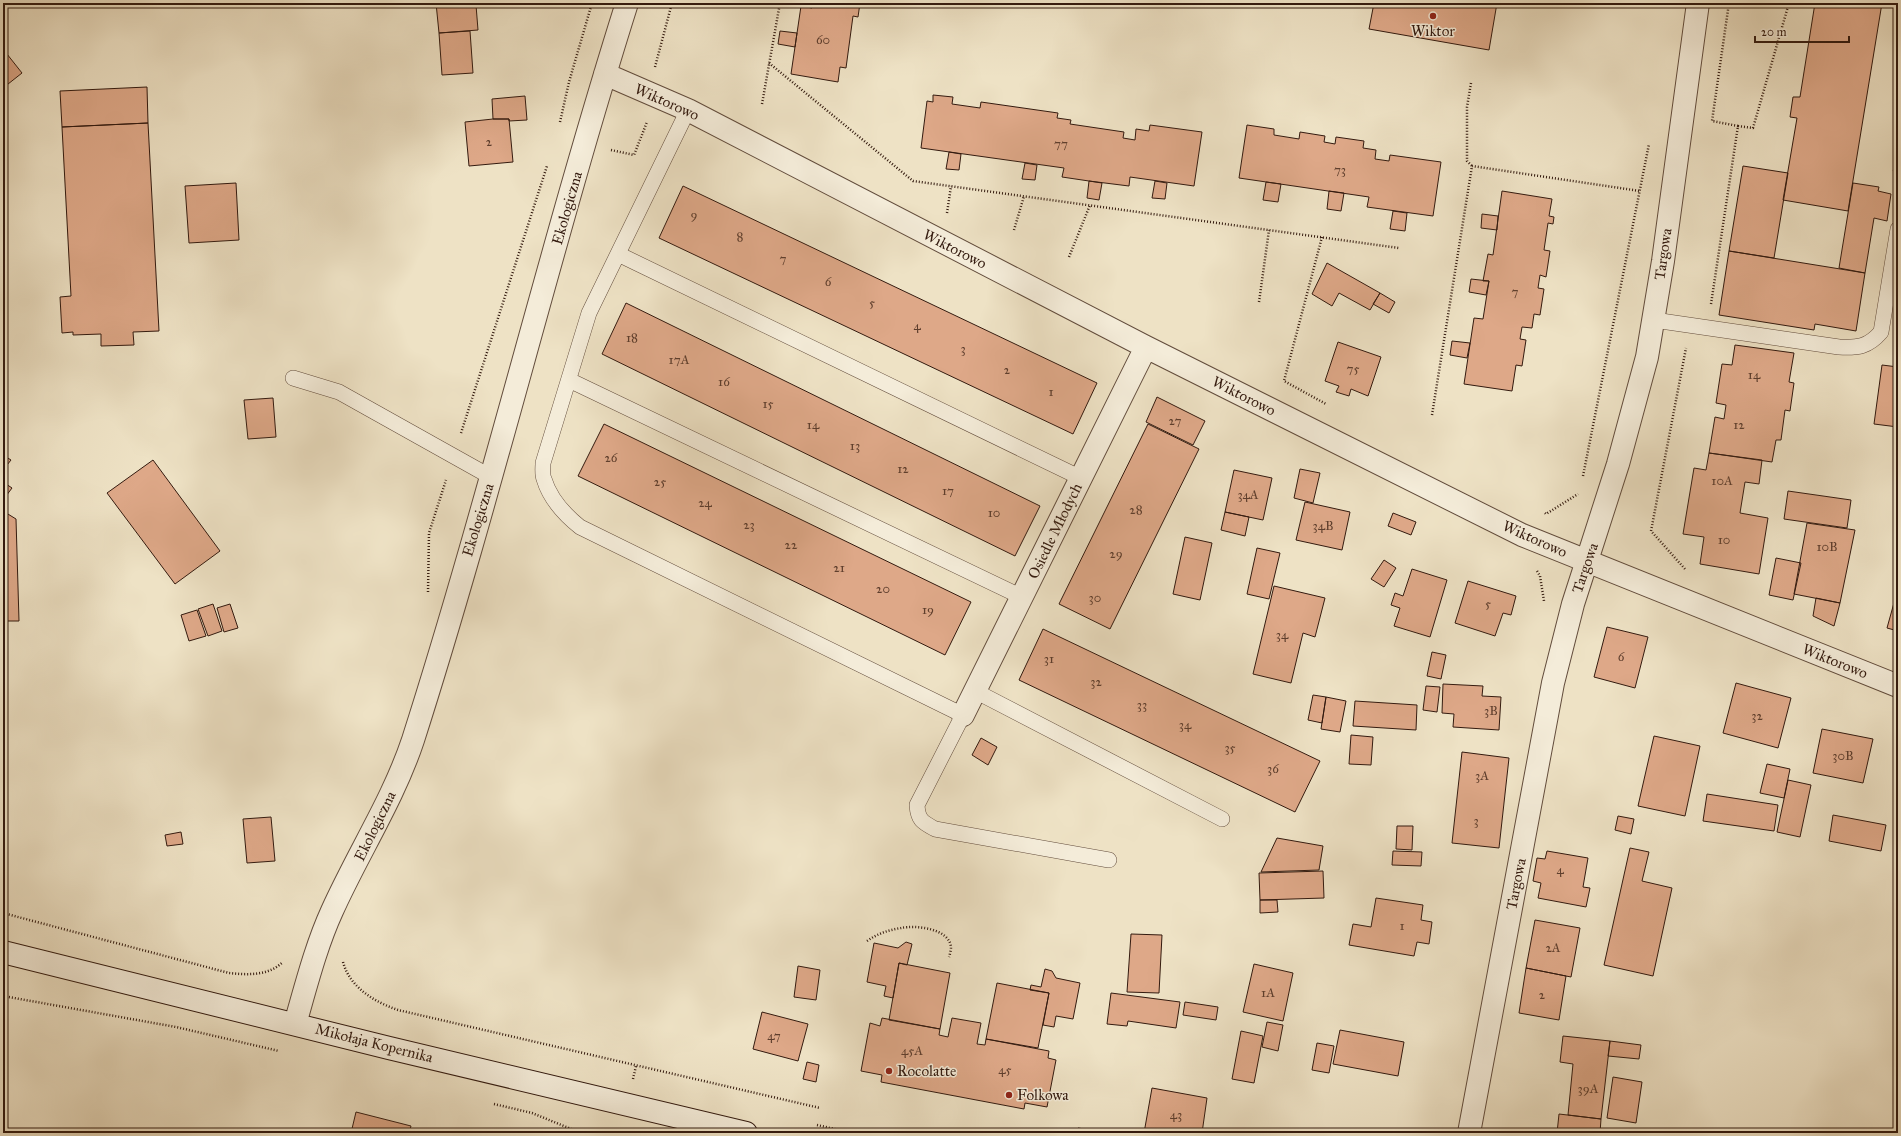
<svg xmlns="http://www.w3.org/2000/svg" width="1901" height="1136" viewBox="0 0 1901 1136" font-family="'IM FELL Great Primer',serif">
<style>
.building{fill:#dea888;stroke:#331a0f}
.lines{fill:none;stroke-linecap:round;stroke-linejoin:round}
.service-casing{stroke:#624c3c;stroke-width:16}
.minor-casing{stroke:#624c3c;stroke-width:24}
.secondary-casing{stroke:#331a0f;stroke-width:24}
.path{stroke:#331a0f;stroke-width:2.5;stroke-dasharray:1 2;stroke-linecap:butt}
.service{stroke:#f4ecd9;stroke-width:15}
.minor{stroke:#f4ecd9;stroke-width:22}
.secondary{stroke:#f4ecd9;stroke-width:22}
.poi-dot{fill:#8f2418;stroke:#f4ecd9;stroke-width:1.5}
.labels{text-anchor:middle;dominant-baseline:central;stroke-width:3;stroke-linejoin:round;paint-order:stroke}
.number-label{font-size:13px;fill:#5e3e2d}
.poi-label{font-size:15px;fill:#331a0f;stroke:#f4ecd9;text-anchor:start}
.street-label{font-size:15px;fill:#331a0f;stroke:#f4ecd9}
</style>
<rect width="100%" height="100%" fill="#eee2c5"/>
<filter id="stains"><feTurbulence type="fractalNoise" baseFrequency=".005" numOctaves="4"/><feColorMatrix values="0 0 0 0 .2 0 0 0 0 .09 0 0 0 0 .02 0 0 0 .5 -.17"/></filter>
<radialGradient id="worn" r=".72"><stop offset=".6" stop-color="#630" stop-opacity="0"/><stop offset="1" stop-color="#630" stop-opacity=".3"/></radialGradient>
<path class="building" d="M 436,3 L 470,3 L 470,6 L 476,5 L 478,30 L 439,33 Z
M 508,3 L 531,3 L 508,5 Z
M 813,3 L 866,3 L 860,3 L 858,17 L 853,16 L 846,68 L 840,67 L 838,82 L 791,74 L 801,6 L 812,8 Z
M 1374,3 L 1497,3 L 1489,50 L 1369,29 Z
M 1815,3 L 1882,3 L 1848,211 L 1783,200 L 1797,118 L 1790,117 L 1793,97 L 1800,97 Z
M 470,31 L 473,73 L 442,75 L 439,33 Z
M 780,31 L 797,33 L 795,47 L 778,44 Z
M 3,49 L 22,73 L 3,88 Z
M 147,87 L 148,123 L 62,127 L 60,91 Z
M 933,95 L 953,97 L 952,104 L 980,108 L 981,102 L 1058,113 L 1057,118 L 1071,120 L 1070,124 L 1124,132 L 1123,138 L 1135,140 L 1136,129 L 1149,131 L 1150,125 L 1202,132 L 1194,186 L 1130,177 L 1129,186 L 1089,181 L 1062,177 L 1064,168 L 921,148 L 927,101 L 933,102 Z
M 525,96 L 527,120 L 509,121 L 509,119 L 493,119 L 492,99 Z
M 493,119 L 509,119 L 513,162 L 469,166 L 465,122 Z
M 148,123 L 159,331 L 133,332 L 134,345 L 101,346 L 101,334 L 73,335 L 73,332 L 62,333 L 60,297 L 71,296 L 62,127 Z
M 1247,125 L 1274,129 L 1274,135 L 1299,139 L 1300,132 L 1325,136 L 1324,142 L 1335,144 L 1336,137 L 1364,141 L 1363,148 L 1376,150 L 1375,159 L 1389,161 L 1390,155 L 1441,162 L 1433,216 L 1367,207 L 1369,197 L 1239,178 Z
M 949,152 L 961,154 L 959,170 L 946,169 Z
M 1025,163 L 1037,165 L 1035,180 L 1022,179 Z
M 1743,166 L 1788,173 L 1774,258 L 1729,251 Z
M 1089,181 L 1102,183 L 1099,200 L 1087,198 Z
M 1155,181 L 1167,183 L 1165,199 L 1152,198 Z
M 1266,182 L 1281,184 L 1278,202 L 1263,200 Z
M 236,183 L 239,240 L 189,243 L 185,186 Z
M 1853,183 L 1879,187 L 1878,191 L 1891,194 L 1887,221 L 1874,218 L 1865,273 L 1839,268 Z
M 683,186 L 1097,383 L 1073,434 L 659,238 Z
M 1329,191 L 1344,193 L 1341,211 L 1327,209 Z
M 1502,191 L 1552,199 L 1549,216 L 1554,217 L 1553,224 L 1548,223 L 1544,250 L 1550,251 L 1546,277 L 1540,275 L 1538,288 L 1544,289 L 1540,315 L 1534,314 L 1532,328 L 1522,327 L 1520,339 L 1526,340 L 1522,366 L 1516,365 L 1512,391 L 1464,384 L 1474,318 L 1483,319 L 1489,281 L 1483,281 L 1488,254 L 1493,255 Z
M 1393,211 L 1407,213 L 1405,231 L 1390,229 Z
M 1482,214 L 1498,216 L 1497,230 L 1481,228 Z
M 1729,251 L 1865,273 L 1856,331 L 1815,324 L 1814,330 L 1719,315 Z
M 1327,263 L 1380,293 L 1370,310 L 1339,293 L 1332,306 L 1312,294 Z
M 1471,279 L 1489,281 L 1486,295 L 1469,292 Z
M 1380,293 L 1395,302 L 1389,313 L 1373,304 Z
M 626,303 L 1040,506 L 1015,556 L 602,354 Z
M 1898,305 L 1898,327 L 1894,327 Z
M 1452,341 L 1470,343 L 1467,358 L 1450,355 Z
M 1338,342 L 1381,357 L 1368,396 L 1351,389 L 1349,396 L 1336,392 L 1339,386 L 1325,381 Z
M 1735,345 L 1794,353 L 1789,382 L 1794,383 L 1790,411 L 1785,410 L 1781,440 L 1776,440 L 1772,462 L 1709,453 L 1715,417 L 1724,419 L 1726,405 L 1716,403 L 1722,364 L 1732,365 Z
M 1882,365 L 1898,367 L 1898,427 L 1874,424 Z
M 1157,397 L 1205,421 L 1193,445 L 1146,422 Z
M 273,398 L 276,437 L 248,439 L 244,400 Z
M 604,424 L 971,602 L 945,655 L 578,476 Z
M 1148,424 L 1199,449 L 1110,629 L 1059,604 Z
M 1709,453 L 1762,460 L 1759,484 L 1745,482 L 1740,513 L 1768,518 L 1759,574 L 1700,564 L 1704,537 L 1683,534 L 1694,468 L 1706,470 Z
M 3,455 L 11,460 L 3,470 Z
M 153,460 L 220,551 L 175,584 L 107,493 Z
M 1300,469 L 1320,473 L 1313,503 L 1294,498 Z
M 1234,470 L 1272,478 L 1263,520 L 1225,512 Z
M 3,482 L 12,488 L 3,500 Z
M 1788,491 L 1851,500 L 1847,528 L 1784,519 Z
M 1305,502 L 1350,512 L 1342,550 L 1296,540 Z
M 3,511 L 16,519 L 19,621 L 3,621 Z
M 1225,512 L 1249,517 L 1245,536 L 1221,530 Z
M 1393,513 L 1416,522 L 1411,535 L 1388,526 Z
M 1807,523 L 1855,530 L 1840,603 L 1794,594 Z
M 1185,537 L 1212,543 L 1200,600 L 1173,594 Z
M 1257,548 L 1280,553 L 1269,599 L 1247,594 Z
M 1776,558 L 1801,563 L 1793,600 L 1769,595 Z
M 1384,560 L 1396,568 L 1384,587 L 1371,579 Z
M 1412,569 L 1447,580 L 1430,637 L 1394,626 L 1400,608 L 1391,605 L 1395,593 L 1403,596 Z
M 1468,581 L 1516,596 L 1511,615 L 1503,613 L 1495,636 L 1455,623 Z
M 1274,586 L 1325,598 L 1315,637 L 1303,633 L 1291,683 L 1253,674 Z
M 1897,592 L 1898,593 L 1898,631 L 1887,628 Z
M 1816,598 L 1840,603 L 1834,626 L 1813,616 Z
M 213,604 L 222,631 L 208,636 L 198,609 Z
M 230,604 L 238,628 L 224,632 L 217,608 Z
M 197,610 L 206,636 L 189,641 L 181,615 Z
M 1607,627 L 1648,637 L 1635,688 L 1594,677 Z
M 1043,629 L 1320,761 L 1295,812 L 1019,680 Z
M 1432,652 L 1446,655 L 1441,679 L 1427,676 Z
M 1736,683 L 1791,698 L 1778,748 L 1723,733 Z
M 1443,684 L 1483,686 L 1482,696 L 1501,697 L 1499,730 L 1453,727 L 1454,714 L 1442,713 Z
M 1426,686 L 1440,687 L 1437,712 L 1423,710 Z
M 1313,695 L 1326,697 L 1322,723 L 1308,720 Z
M 1326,697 L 1346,701 L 1340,732 L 1321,729 Z
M 1355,701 L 1417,705 L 1416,730 L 1353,726 Z
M 1822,729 L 1873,739 L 1863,783 L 1813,773 Z
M 1351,735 L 1373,737 L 1371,765 L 1349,764 Z
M 1654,736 L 1700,746 L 1685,816 L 1638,806 Z
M 981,738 L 997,747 L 988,765 L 972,755 Z
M 1462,752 L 1509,758 L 1499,848 L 1452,843 Z
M 1767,764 L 1790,769 L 1784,798 L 1760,793 Z
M 1788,780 L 1811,785 L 1800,837 L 1777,832 Z
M 1707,794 L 1778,805 L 1774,831 L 1703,821 Z
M 1833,815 L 1886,825 L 1881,851 L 1829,841 Z
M 1618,816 L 1634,819 L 1631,834 L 1615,830 Z
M 271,817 L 275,861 L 247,863 L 243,819 Z
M 1397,826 L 1413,826 L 1412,850 L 1396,849 Z
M 181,832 L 183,844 L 167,846 L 165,835 Z
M 1277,838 L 1323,846 L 1319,870 L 1261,872 Z
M 1630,848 L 1649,852 L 1642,881 L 1672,888 L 1653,976 L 1604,965 Z
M 1393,851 L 1422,852 L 1421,866 L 1392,865 Z
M 1547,851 L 1588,858 L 1583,887 L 1590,888 L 1586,907 L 1538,898 L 1541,883 L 1533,881 L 1537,858 L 1545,859 Z
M 1323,871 L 1324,898 L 1260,900 L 1259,873 Z
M 1376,898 L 1423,905 L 1421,920 L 1432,922 L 1429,944 L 1417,942 L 1414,956 L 1349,945 L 1353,924 L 1371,927 Z
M 1260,900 L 1277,900 L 1278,912 L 1260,913 Z
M 1535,920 L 1580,928 L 1571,977 L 1526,968 Z
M 1131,934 L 1162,935 L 1159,993 L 1127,992 Z
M 906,942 L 912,944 L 907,965 L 899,963 L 893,998 L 884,996 L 886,986 L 867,982 L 874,943 L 898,948 Z
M 899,963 L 950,973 L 940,1029 L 889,1020 Z
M 1254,964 L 1293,973 L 1283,1021 L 1243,1012 Z
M 798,966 L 820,970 L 816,1000 L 794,997 Z
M 1526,968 L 1566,976 L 1559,1020 L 1519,1013 Z
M 1045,969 L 1052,971 L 1056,978 L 1080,983 L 1073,1019 L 1056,1016 L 1054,1027 L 1043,1025 L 1049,993 L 1030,990 L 1031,985 L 1041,987 Z
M 997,983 L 1049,993 L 1038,1048 L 986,1039 Z
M 1111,993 L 1180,1002 L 1176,1028 L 1128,1021 L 1127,1026 L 1107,1024 Z
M 1185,1002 L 1218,1007 L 1216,1020 L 1183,1015 Z
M 762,1012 L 808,1024 L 798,1061 L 753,1049 Z
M 882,1018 L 940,1029 L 939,1035 L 948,1037 L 952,1018 L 981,1023 L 977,1044 L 985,1045 L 986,1039 L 1049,1051 L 1048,1058 L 1056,1060 L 1047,1107 L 1025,1103 L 1024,1109 L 881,1082 L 882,1075 L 861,1071 L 870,1023 L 880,1026 Z
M 1267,1022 L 1283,1025 L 1278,1051 L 1262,1047 Z
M 1340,1030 L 1404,1042 L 1398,1076 L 1333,1064 Z
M 1241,1031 L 1263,1036 L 1254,1083 L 1232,1079 Z
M 1563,1036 L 1610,1041 L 1601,1119 L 1568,1115 L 1573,1064 L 1560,1062 Z
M 1610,1041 L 1641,1045 L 1639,1059 L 1608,1056 Z
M 1317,1043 L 1334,1046 L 1329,1073 L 1312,1070 Z
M 807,1062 L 819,1065 L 816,1082 L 803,1079 Z
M 1613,1077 L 1642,1082 L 1636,1123 L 1607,1118 Z
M 1152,1088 L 1207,1098 L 1202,1133 L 1144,1133 Z
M 356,1112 L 411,1126 L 409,1133 L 351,1133 Z
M 1559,1114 L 1601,1119 L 1600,1133 L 1557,1133 Z
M 1078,1128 L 1091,1130 L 1090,1133 L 1077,1133 Z"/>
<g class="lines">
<g class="service-casing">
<path id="service" d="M 688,110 L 589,313 L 543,463 C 543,468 542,475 544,479 C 550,499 565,515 580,527 L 963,715 L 917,805 C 918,820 922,822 935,829 L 1109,860
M 618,254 L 1081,478
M 1654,320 L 1839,347 C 1858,348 1868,347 1881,332 L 1898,229
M 293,378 L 339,392 L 491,477
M 569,380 L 1022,597
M 975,691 L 1222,819"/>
</g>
<g class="minor-casing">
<path id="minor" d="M 605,74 L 688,110 L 1146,347 L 1522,535 L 1898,686
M 963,715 L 1146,347
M 295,1024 C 306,986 316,946 332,911 C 358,853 393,800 413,740 C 491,496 550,247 627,3
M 1469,1133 L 1553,683 L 1573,604 L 1618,464 L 1647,357 L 1663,261 L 1698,3"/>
</g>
<g class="secondary-casing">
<path id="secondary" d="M 3,952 L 389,1048 L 746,1133"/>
</g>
<path class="path" d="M 769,63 L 913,181 L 1399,248
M 655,67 L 672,3
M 1471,83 L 1467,107 L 1467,161 L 1472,166
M 762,104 L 780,3
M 560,122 L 569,82 L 592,3
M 1738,126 L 1753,128 L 1789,3
M 611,150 L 634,155 L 647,122
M 1894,171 L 1898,134
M 947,213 L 951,186
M 1014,230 L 1024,196
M 1322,237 L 1284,381 L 1326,404
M 1069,257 L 1090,205
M 1259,302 L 1269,230
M 1711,304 L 1738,126 L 1712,121 L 1729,3
M 1432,415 L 1472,166 L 1640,191
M 461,433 L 547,166
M 1583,476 L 1649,144
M 1545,513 L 1546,514 L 1578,494
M 1685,569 L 1651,531 L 1686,348
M 1537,571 L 1540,576 L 1544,601
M 428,592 L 429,533 L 446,480
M 3,913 L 229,973 C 248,975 268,976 283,962
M 867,941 C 877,934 888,930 901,928 C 915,925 949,928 951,947 C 951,950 950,954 949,957
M 343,962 C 350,988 375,1002 398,1010 L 820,1108
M 3,994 L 6,980
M 3,996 L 176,1027 L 279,1051
M 633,1079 L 636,1066
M 494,1104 L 532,1113 L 581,1133
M 817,1125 L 852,1133"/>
<use href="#service" class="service"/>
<use href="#minor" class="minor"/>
<use href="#secondary" class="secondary"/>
</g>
<g class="poi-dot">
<circle cx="1433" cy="16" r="4"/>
<circle cx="889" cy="1071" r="4"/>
<circle cx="1009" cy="1095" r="4"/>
</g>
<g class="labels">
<g class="number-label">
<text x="823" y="40">60</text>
<text x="489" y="142">2</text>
<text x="1061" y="144">77</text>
<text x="1340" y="170">73</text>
<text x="694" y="215">9</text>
<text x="740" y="237">8</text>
<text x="783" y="259">7</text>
<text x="828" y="282">6</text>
<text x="1515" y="292">7</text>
<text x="872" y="303">5</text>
<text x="917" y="326">4</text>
<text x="632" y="338">18</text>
<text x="963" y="349">3</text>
<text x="679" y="360">17A</text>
<text x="1353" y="369">75</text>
<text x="1007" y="370">2</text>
<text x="1754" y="375">14</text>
<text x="724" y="382">16</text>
<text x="1051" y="392">1</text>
<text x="768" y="404">15</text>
<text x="1175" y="421">27</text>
<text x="813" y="425">14</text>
<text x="1739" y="425">12</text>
<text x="855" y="446">13</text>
<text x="611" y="458">26</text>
<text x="903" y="469">12</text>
<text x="1722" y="481">10A</text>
<text x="660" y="482">25</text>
<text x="948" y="491">17</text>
<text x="1248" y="495">34A</text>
<text x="705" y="503">24</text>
<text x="1136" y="510">28</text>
<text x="994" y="513">10</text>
<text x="749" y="525">23</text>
<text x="1323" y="526">34B</text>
<text x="1724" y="540">10</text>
<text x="791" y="545">22</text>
<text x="1827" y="547">10B</text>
<text x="1116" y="554">29</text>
<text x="839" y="568">21</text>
<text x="883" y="589">20</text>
<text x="1095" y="598">30</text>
<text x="1488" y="604">5</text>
<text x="928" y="610">19</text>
<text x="1282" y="635">34</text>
<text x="1621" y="657">6</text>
<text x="1049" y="659">31</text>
<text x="1096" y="682">32</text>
<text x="1142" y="705">33</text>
<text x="1491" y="711">3B</text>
<text x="1757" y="716">32</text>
<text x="1185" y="725">34</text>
<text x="1230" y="748">35</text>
<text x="1843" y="756">30B</text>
<text x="1273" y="769">36</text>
<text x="1482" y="776">3A</text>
<text x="1476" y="821">3</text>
<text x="1560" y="870">4</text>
<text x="1402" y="926">1</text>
<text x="1553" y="948">2A</text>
<text x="1268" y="993">1A</text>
<text x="1542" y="995">2</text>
<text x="774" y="1036">47</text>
<text x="912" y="1051">45A</text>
<text x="1005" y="1070">45</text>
<text x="1588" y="1089">39A</text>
<text x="1176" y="1115">43</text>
</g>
<g class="poi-label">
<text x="1433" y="31" text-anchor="middle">Wiktor</text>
<text x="897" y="1071">Rocolatte</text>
<text x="1017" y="1095">Folkowa</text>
</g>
<g class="street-label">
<text transform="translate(667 102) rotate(24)">Wiktorowo</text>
<text transform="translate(567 208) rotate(-74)">Ekologiczna</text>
<text transform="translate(955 249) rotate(27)">Wiktorowo</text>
<text transform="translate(1663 254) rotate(-82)">Targowa</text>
<text transform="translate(1244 396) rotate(27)">Wiktorowo</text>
<text transform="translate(478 520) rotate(-73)">Ekologiczna</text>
<text transform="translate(1055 531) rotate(-64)">Osiedle Młodych</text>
<text transform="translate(1535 539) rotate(24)">Wiktorowo</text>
<text transform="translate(1585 568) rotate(-71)">Targowa</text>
<text transform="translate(1835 661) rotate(22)">Wiktorowo</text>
<text transform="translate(375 826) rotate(-64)">Ekologiczna</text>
<text transform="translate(1516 884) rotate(-79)">Targowa</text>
<text transform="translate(374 1043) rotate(14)">Mikołaja Kopernika</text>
</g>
</g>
<rect width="1901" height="1136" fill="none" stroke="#eee2c5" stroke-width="16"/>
<rect x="4" y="4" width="1893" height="1128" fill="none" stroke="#331a0f" stroke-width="2"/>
<rect x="8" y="8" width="1885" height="1120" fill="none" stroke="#331a0f"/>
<path d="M1755 36v6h94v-6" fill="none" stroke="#331a0f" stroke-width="2"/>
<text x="1761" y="36" font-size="12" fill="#331a0f" stroke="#f4ecd9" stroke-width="3" paint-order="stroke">20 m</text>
<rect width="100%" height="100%" filter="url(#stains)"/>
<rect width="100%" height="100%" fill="url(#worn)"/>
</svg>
